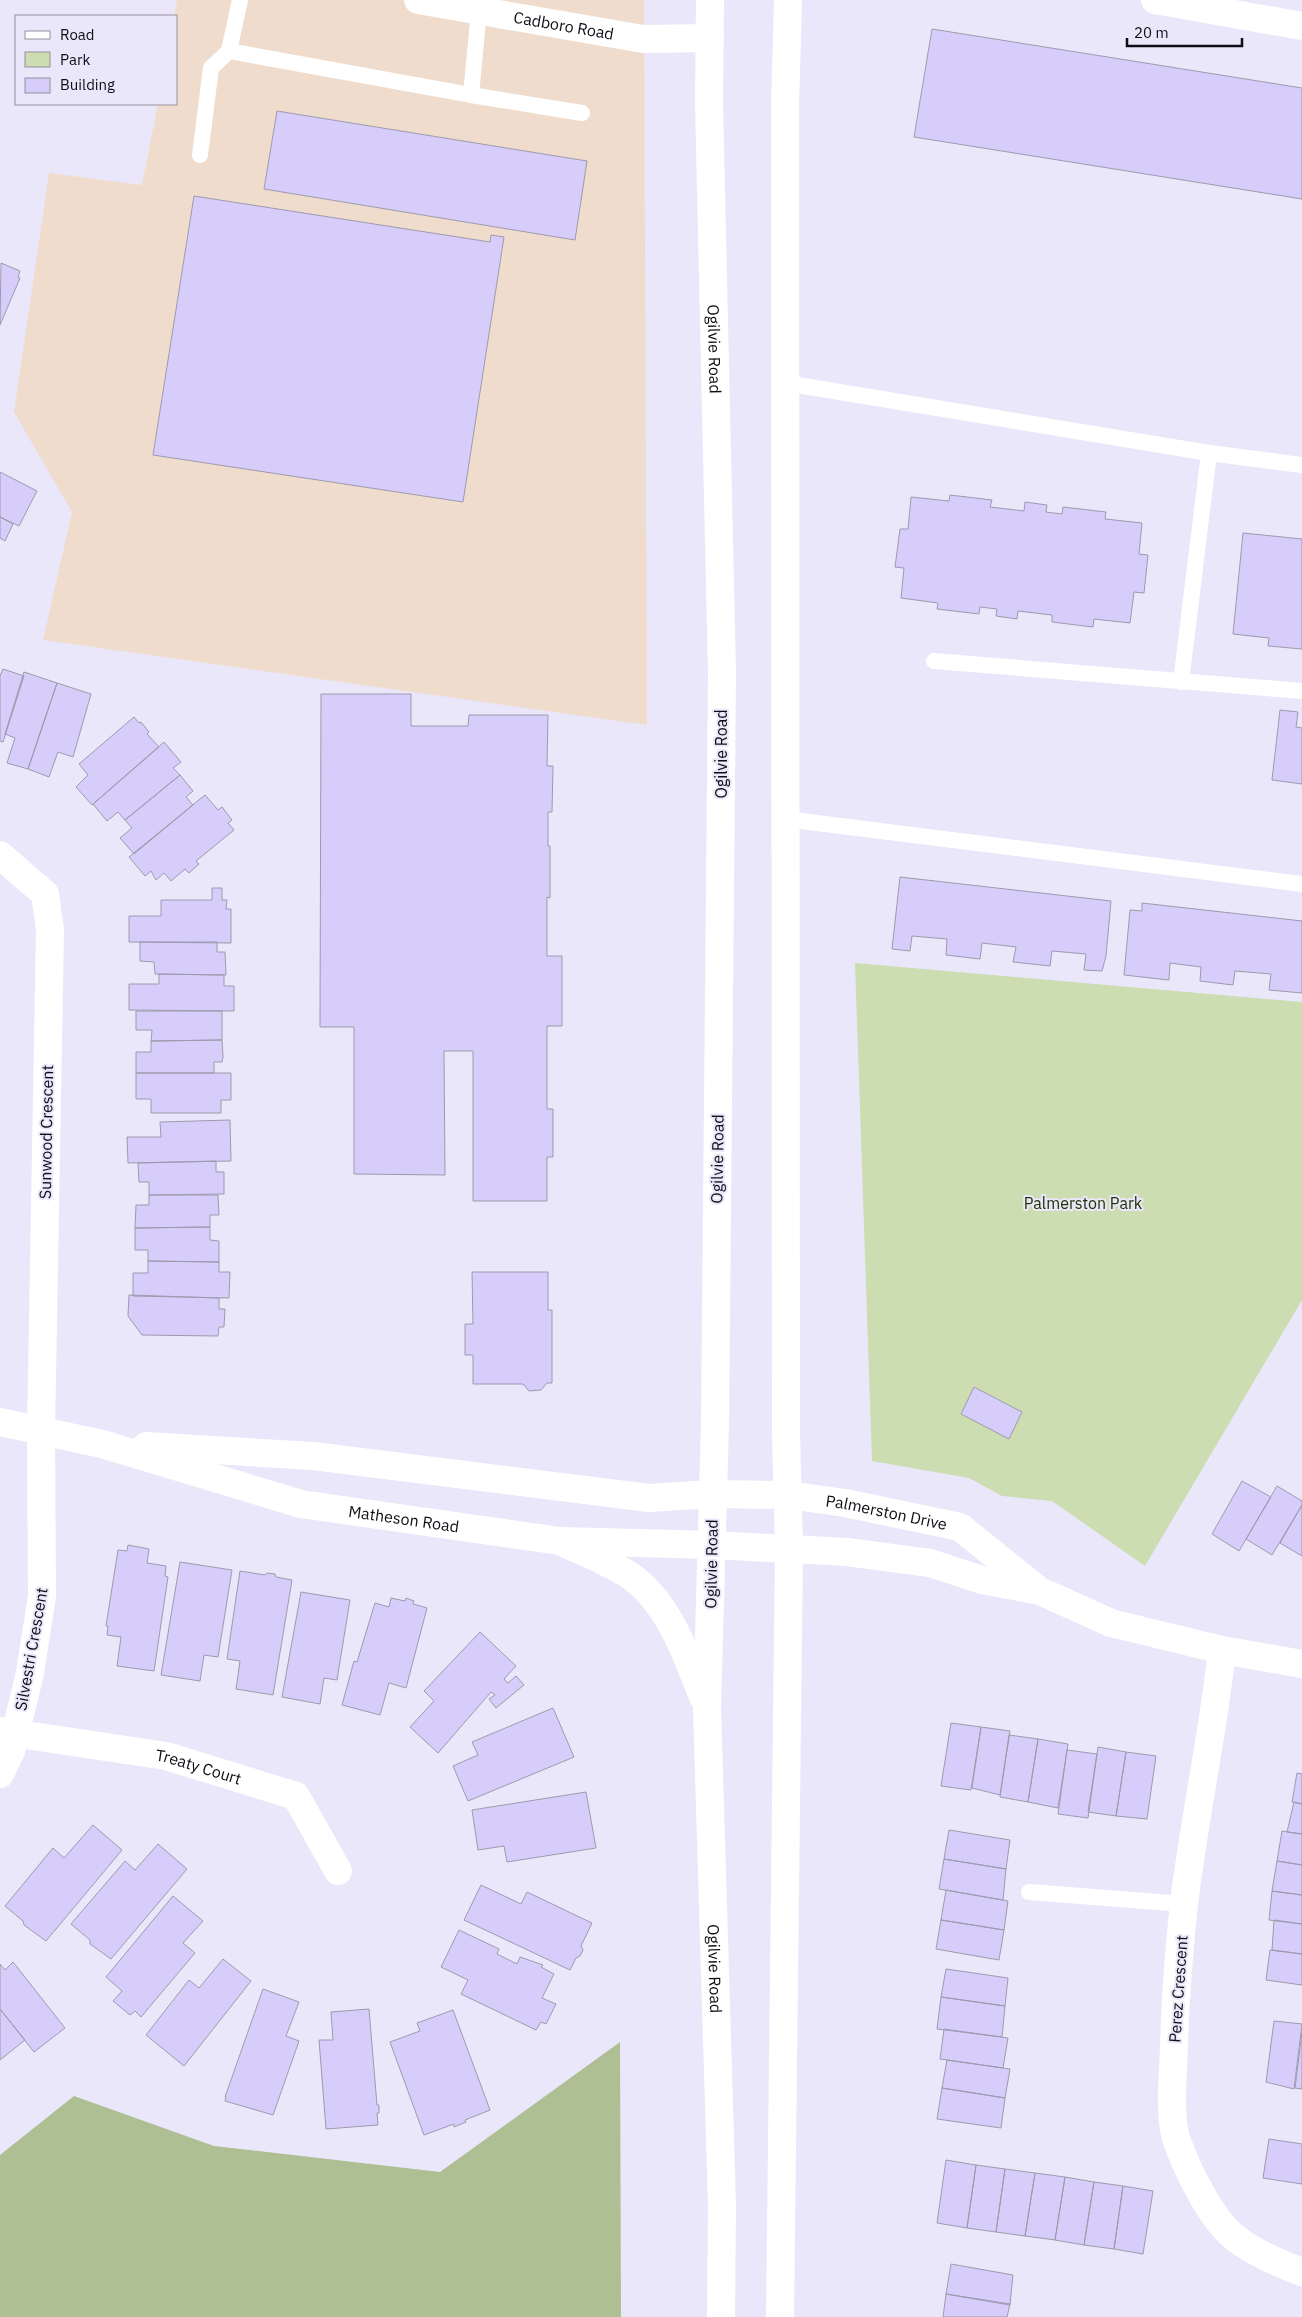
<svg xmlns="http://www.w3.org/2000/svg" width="1302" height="2317" viewBox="0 0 1302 2317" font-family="'IBM Plex Sans',sans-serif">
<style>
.commercial{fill:#efdccc}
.green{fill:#cbddb1}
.forest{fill:#adbf93}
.building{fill:#d6cdfa;stroke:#9e9aad}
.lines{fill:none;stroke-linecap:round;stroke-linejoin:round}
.service{stroke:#fff;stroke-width:16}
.minor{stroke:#fff;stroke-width:28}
.tertiary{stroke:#fff;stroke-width:28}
.secondary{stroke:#fff;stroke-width:28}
.labels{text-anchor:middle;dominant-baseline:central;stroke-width:4;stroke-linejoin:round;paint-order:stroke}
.street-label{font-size:16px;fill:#0f0d14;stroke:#ebe7fb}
.park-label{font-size:16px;fill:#223100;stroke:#ebe7fb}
</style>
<rect width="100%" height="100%" fill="#ebe7fb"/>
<path class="commercial" d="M 177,0 L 644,0 L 647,725 L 43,640 L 72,512 L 14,412 L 49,173 L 142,185 L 158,104 L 176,104 L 176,16 L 174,16 Z"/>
<path class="green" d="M 855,963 L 1302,1002 L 1302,1300 L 1145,1566 L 1052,1501 L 1002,1496 L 969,1478 L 872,1461 Z"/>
<path class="forest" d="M 620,2042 L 621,2317 L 0,2317 L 0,2155 L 74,2096 L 214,2146 L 440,2172 Z"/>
<path class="building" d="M 932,29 L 1302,88 L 1302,199 L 914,137 Z
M 277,111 L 587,161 L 575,240 L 264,189 Z
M 194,196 L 490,242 L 491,235 L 504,237 L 463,502 L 153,455 Z
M 1,263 L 20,271 L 18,277 L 20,278 L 0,325 Z
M 0,472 L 37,491 L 19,526 L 0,517 Z
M 950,495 L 992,500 L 990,507 L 1024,511 L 1025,502 L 1047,505 L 1046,512 L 1062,514 L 1063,507 L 1106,512 L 1105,519 L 1142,523 L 1139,554 L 1148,555 L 1144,593 L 1134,592 L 1130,623 L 1094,619 L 1093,627 L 1052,622 L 1052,615 L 1018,611 L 1017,619 L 996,616 L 997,609 L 980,607 L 979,614 L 937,609 L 938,603 L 901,598 L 904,568 L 895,567 L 900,529 L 908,529 L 911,497 L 949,501 Z
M 0,517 L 13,524 L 5,541 L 0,538 Z
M 1243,533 L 1302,539 L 1302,649 L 1268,646 L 1269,638 L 1233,634 Z
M 3,669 L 24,676 L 3,742 L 0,741 L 0,676 Z
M 24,672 L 57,683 L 28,769 L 7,763 L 15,738 L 5,734 Z
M 57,683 L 91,694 L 73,757 L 58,752 L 49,777 L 28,769 Z
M 321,694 L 411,694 L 411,726 L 468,726 L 469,715 L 548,715 L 547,766 L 553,766 L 552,812 L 548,812 L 548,846 L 550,846 L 550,898 L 547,897 L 547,956 L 562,956 L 562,1026 L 547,1026 L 547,1109 L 553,1109 L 553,1157 L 547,1157 L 547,1201 L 473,1201 L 473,1051 L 444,1051 L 445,1175 L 354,1174 L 354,1027 L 320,1027 Z
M 1280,710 L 1298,712 L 1296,727 L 1302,728 L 1302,784 L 1272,780 Z
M 134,717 L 139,723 L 141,722 L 149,732 L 147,734 L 159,747 L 92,805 L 76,787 L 88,775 L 79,764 Z
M 164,742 L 181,762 L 173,768 L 180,775 L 125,820 L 118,812 L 107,821 L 93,804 Z
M 180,775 L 193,791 L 186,797 L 193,805 L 134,854 L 120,838 L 132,828 L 125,820 Z
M 205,795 L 218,810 L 222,807 L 232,820 L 228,823 L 234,830 L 196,861 L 199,864 L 189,873 L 185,869 L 171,881 L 164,873 L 156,880 L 151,871 L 145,876 L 129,857 Z
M 900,877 L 1111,901 L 1106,956 L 1102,971 L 1084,970 L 1086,954 L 1052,951 L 1050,966 L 1013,962 L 1016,947 L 982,943 L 980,959 L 946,955 L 947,939 L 912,936 L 910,951 L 892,949 Z
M 212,888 L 222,888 L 222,900 L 227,900 L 226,909 L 231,909 L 231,943 L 129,942 L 129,916 L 161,916 L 161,900 L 212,900 Z
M 1142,903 L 1302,921 L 1302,993 L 1269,990 L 1271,974 L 1235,971 L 1233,985 L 1200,981 L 1201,967 L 1170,963 L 1169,980 L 1124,975 L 1130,910 L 1142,911 Z
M 140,942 L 217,942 L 217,952 L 225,952 L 226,975 L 155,974 L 154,962 L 140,961 Z
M 159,974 L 224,975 L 224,986 L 234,986 L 234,1011 L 129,1010 L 129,984 L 159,984 Z
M 136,1011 L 222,1011 L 222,1040 L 151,1041 L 152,1030 L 136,1030 Z
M 222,1040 L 223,1057 L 222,1062 L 214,1062 L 214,1073 L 136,1073 L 136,1052 L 151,1052 L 151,1041 Z
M 136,1073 L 231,1073 L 231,1100 L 221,1100 L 221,1113 L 151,1113 L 151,1099 L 136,1099 Z
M 230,1120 L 231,1161 L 128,1163 L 127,1137 L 161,1137 L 160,1122 Z
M 216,1161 L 216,1172 L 224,1172 L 224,1194 L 149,1195 L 149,1182 L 139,1182 L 138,1163 Z
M 149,1195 L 218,1195 L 219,1215 L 210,1215 L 210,1227 L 135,1228 L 136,1205 L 149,1205 Z
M 210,1227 L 210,1240 L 219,1241 L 219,1262 L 148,1261 L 148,1250 L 135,1250 L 135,1228 Z
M 148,1261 L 219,1262 L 219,1272 L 230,1272 L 229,1298 L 133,1296 L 133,1273 L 148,1273 Z
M 472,1272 L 548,1272 L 548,1310 L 552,1310 L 552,1383 L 547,1383 L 541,1390 L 529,1391 L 523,1384 L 473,1384 L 473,1355 L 465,1355 L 465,1324 L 473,1324 Z
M 129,1295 L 219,1298 L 219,1309 L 225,1309 L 224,1327 L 219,1327 L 218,1336 L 142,1335 L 128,1316 Z
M 974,1387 L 1022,1412 L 1009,1439 L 961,1414 Z
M 1242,1481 L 1271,1497 L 1239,1551 L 1212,1534 Z
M 1277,1486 L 1302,1501 L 1302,1505 L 1272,1555 L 1246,1539 Z
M 1302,1505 L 1302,1556 L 1280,1543 Z
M 128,1545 L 149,1549 L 147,1563 L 166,1566 L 165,1576 L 168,1577 L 154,1671 L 117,1666 L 121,1637 L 107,1635 L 108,1626 L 106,1626 L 118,1550 L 127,1551 Z
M 180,1562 L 232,1570 L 218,1657 L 204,1655 L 200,1681 L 161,1675 Z
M 240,1571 L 265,1575 L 267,1573 L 275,1574 L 276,1577 L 292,1580 L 273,1695 L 236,1689 L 240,1661 L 227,1659 Z
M 301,1592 L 350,1600 L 337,1680 L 324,1678 L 320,1704 L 282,1697 Z
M 391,1598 L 405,1601 L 406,1598 L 414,1601 L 413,1604 L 427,1608 L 406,1688 L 389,1683 L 380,1715 L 342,1705 L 354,1661 L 357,1662 L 375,1603 L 389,1607 Z
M 480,1632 L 516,1666 L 504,1679 L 508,1683 L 516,1676 L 524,1685 L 496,1708 L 489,1699 L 495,1695 L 491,1692 L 438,1753 L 410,1727 L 434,1701 L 424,1691 Z
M 553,1708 L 574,1757 L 468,1801 L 453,1766 L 478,1755 L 472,1742 Z
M 951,1723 L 981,1727 L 971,1790 L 941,1786 Z
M 981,1727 L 1010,1731 L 1000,1795 L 972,1788 Z
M 1009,1735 L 1038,1739 L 1028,1802 L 1000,1797 Z
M 1038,1739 L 1068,1744 L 1058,1808 L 1028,1802 Z
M 1098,1747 L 1126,1752 L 1116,1816 L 1088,1812 Z
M 1067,1750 L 1097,1754 L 1088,1818 L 1058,1814 Z
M 1126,1752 L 1156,1756 L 1147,1819 L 1116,1816 Z
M 1297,1773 L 1302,1774 L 1302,1804 L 1292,1802 Z
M 586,1792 L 596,1848 L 507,1862 L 504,1846 L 478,1850 L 472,1810 Z
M 1294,1802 L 1302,1804 L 1302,1834 L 1287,1832 Z
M 93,1825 L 122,1850 L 46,1941 L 24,1925 L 23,1921 L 5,1906 L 53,1848 L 64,1858 Z
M 949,1830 L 1010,1840 L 1006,1869 L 944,1859 Z
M 1282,1831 L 1302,1834 L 1302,1865 L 1277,1861 Z
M 158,1844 L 187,1869 L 111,1959 L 90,1944 L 90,1940 L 71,1924 L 125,1861 L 135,1870 Z
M 944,1859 L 1006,1869 L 1003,1900 L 939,1889 Z
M 1277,1861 L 1302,1865 L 1302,1895 L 1272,1891 Z
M 481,1885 L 521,1904 L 527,1892 L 592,1923 L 581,1946 L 583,1950 L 580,1956 L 576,1958 L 570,1970 L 464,1920 Z
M 946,1890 L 1008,1901 L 1004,1930 L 941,1920 Z
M 1272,1891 L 1302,1895 L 1302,1924 L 1269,1920 Z
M 173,1896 L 203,1921 L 183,1943 L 195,1953 L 141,2017 L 135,2011 L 130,2015 L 113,2001 L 122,1991 L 106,1977 Z
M 941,1920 L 1004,1930 L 999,1960 L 936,1949 Z
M 1274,1920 L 1302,1924 L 1302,1954 L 1272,1950 Z
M 459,1930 L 499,1949 L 497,1954 L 517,1964 L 520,1957 L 543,1965 L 541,1967 L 554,1974 L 542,1998 L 556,2004 L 546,2024 L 541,2022 L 536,2030 L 461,1994 L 468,1980 L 441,1967 Z
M 1270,1950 L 1302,1954 L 1302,1985 L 1266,1980 Z
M 223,1959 L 251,1981 L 184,2066 L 146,2035 L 189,1980 L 199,1988 Z
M 13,1962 L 65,2028 L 34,2052 L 0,2009 L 0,1964 L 5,1970 Z
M 946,1969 L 1008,1978 L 1005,2006 L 941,1997 Z
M 263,1989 L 299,2002 L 286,2036 L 299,2041 L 273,2115 L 225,2101 L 226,2097 L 225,2097 Z
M 941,1997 L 1005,2006 L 1002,2037 L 937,2029 Z
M 0,2009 L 25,2040 L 0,2060 Z
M 369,2009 L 377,2105 L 379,2105 L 379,2113 L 377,2113 L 378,2125 L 326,2129 L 319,2040 L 333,2040 L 331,2012 Z
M 453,2010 L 490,2110 L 465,2120 L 466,2122 L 454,2127 L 454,2124 L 424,2135 L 390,2042 L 420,2031 L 417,2023 Z
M 1274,2021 L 1302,2024 L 1294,2089 L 1266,2082 Z
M 944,2029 L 1008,2038 L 1003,2068 L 940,2059 Z
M 1302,2032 L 1302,2089 L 1295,2088 Z
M 947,2060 L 1010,2069 L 1005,2098 L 942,2088 Z
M 942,2088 L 1005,2098 L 1001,2128 L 937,2119 Z
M 1269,2139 L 1302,2144 L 1302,2184 L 1263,2178 Z
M 946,2160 L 976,2165 L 967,2228 L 937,2223 Z
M 976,2165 L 1005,2169 L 996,2232 L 967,2228 Z
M 1005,2169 L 1035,2173 L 1025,2236 L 996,2232 Z
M 1035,2173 L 1065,2177 L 1055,2240 L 1025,2236 Z
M 1065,2177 L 1094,2182 L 1084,2245 L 1055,2240 Z
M 1094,2182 L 1123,2186 L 1114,2249 L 1084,2245 Z
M 1123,2186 L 1153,2191 L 1143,2254 L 1114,2249 Z
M 951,2264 L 1013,2275 L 1010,2305 L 946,2294 Z
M 946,2294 L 1010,2304 L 1007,2317 L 943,2317 Z"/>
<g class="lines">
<path class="service" d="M 240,0 L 229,51 L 471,95 L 479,10
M 471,95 L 582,113
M 200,155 L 211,68 L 229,51
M 785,383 L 1209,453 L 1302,465
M 934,661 L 1302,691
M 1181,682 L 1209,453
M 785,819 L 1302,884
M 1029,1892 L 1184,1904"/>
<g class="minor">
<path id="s1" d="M 418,0 L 643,39 L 710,38"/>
<path d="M 1155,0 L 1302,26"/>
<path d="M 0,855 L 45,894 L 50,930 L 41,1431 L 42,1596 L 30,1673 L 11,1751 L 0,1774"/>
<path id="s2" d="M 712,1494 L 788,1495 L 845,1503 L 960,1527 L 1037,1589"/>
<path d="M 713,1545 L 847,1552 L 930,1563 L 982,1580 L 1040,1591 L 1111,1623 L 1222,1650 L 1302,1664"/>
<path d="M 1222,1650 C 1213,1735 1194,1819 1184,1904 C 1179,1951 1175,2000 1174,2047 C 1173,2073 1169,2114 1176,2138 C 1186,2168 1212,2222 1238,2240 C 1257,2254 1280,2264 1302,2272"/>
<path id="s3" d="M 0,1731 L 166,1756 L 296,1796 L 338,1871"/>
</g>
<g class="tertiary">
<path id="s4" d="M 0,1422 L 102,1444 L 301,1504 L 560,1541 L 713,1545"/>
<path d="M 146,1446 L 313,1456 L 649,1498 L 712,1494"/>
</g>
<g class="secondary">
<path id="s5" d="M 710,0 L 709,102 L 722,673 L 715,1424 L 707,1707 L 722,2205 L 721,2317"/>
<path d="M 560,1541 C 583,1552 612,1563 632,1577 C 669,1604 687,1656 703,1697"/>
<path d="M 780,2317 L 789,1550 L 786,1434 L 785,107 L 788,0"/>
</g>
</g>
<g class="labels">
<g class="street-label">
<text stroke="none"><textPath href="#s1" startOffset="148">Cadboro Road</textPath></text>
<text stroke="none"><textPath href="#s5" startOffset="349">Ogilvie Road</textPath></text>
<text transform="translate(721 754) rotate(-90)">Ogilvie Road</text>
<text transform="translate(46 1132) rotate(-89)">Sunwood Crescent</text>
<text transform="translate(717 1159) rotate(-89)">Ogilvie Road</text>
<text stroke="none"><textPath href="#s2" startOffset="176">Palmerston Drive</textPath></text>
<text stroke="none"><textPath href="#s4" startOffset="416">Matheson Road</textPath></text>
<text transform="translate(711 1564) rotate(-89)">Ogilvie Road</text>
<text transform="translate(31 1649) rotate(-80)">Silvestri Crescent</text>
<text stroke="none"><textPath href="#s3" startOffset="202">Treaty Court</textPath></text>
<text stroke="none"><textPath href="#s5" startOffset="1969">Ogilvie Road</textPath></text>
<text transform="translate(1178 1989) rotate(-86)">Perez Crescent</text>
</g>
<g class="park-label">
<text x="1083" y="1203">Palmerston Park</text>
</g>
</g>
<rect x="15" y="15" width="162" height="90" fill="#ebe7fb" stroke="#93909f"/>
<rect x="25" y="31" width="25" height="8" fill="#ffffff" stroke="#93909f"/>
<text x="60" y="40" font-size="15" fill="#0f0d14">Road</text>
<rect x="25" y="52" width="25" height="15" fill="#cbddb1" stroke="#93909f"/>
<text x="60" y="65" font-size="15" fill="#0f0d14">Park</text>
<rect x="25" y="78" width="25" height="15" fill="#d6cdfa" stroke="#93909f"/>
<text x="60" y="90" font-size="15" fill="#0f0d14">Building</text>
<path d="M1127 38v8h115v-8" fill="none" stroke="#0f0d14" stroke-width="2.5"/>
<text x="1134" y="38" font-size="15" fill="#0f0d14" stroke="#ebe7fb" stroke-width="4" paint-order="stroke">20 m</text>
</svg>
